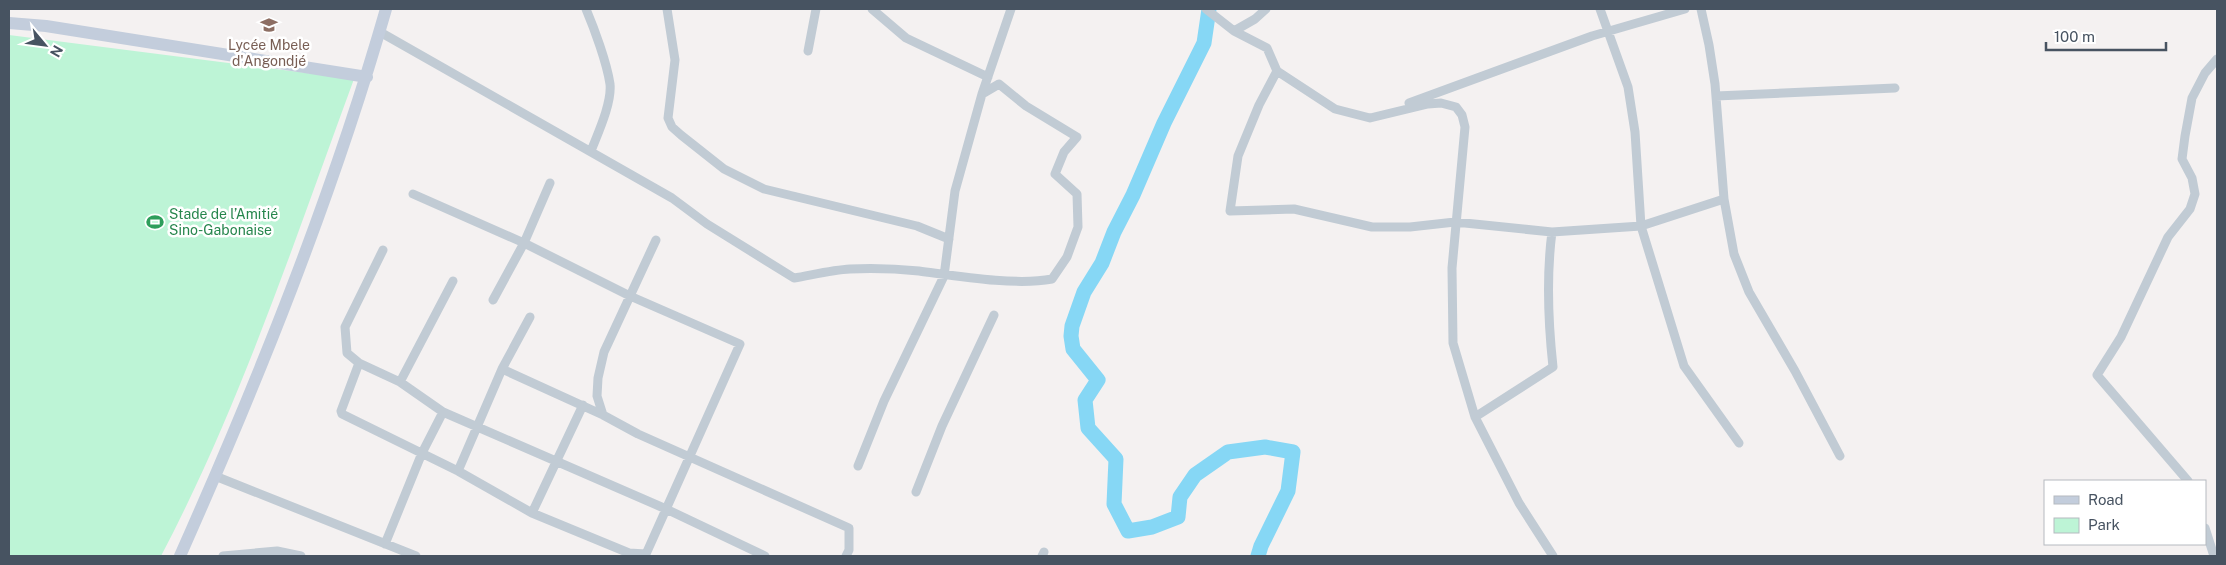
<svg xmlns="http://www.w3.org/2000/svg" width="2226" height="565" viewBox="0 0 2226 565" font-family="'Public Sans',sans-serif">
<style>
.green{fill:#bdf4d6}
.lines{fill:none;stroke-linecap:round;stroke-linejoin:round}
.river{stroke:#86d7f5;stroke-width:15}
.street{stroke:#c1cbd4;stroke-width:9}
.secondary{stroke:#c3cddc;stroke-width:12}
.labels{text-anchor:middle;dominant-baseline:central;stroke-width:5;stroke-linejoin:round;paint-order:stroke}
.education-label{font-size:14px;fill:#785e54;stroke:#fff}
.leisure-label{font-size:14px;fill:#27864d;stroke:#fff;text-anchor:start}
</style>
<rect width="100%" height="100%" fill="#f4f1f1"/>
<path class="green" d="M 9,35 L 354,79 C 295,239 240,406 161,556 L 9,556 Z"/>
<g class="lines">
<path class="river" d="M 1209,9 L 1204,43 L 1164,123 L 1133,195 L 1114,232 L 1102,263 L 1084,292 L 1072,326 L 1071,336 L 1073,349 L 1098,380 L 1085,400 L 1088,428 L 1116,459 L 1114,504 L 1128,531 L 1152,527 L 1178,517 L 1180,497 L 1195,475 L 1228,452 L 1265,447 L 1293,452 L 1288,491 L 1261,546 L 1258,556"/>
<path class="street" d="M 586,9 C 594,28 607,63 610,84 C 612,103 598,133 591,151
M 667,9 L 675,60 L 668,118 L 672,127 L 681,135 L 724,169 L 764,189 L 917,226 L 949,239
M 872,9 L 906,38 L 988,77
M 1206,9 L 1234,31 L 1255,19 L 1266,9
M 1600,9 L 1628,87 L 1635,132 L 1641,226 L 1684,366 L 1739,443
M 1701,9 L 1709,45 L 1715,84 L 1724,199 L 1734,254 L 1749,292 L 1795,371 L 1840,456
M 1234,31 L 1267,48 L 1277,71 L 1335,109 L 1370,118 L 1428,104 L 1441,103 L 1456,107 L 1462,115 L 1465,127 L 1452,268 L 1453,343 L 1475,417 L 1519,503 L 1553,556
M 380,32 L 672,198 L 707,224 L 794,278 C 812,275 832,270 850,269 C 871,268 899,269 919,271 C 957,276 1015,286 1052,279 L 1067,257 L 1078,227 L 1077,194 L 1055,174 L 1064,152 L 1077,137 L 1026,106 L 999,84 L 982,94
M 808,51 L 816,9
M 1277,71 L 1259,105 L 1238,156 L 1230,211 L 1294,209 L 1372,227 L 1410,227 L 1455,222 L 1552,232 L 1641,226 L 1724,199
M 1716,96 L 1895,88
M 1409,103 L 1592,36 L 1685,9
M 383,250 L 345,327 L 347,353 L 359,363 L 400,382 L 443,412 L 666,509 L 765,556
M 493,300 L 524,243 L 550,183
M 359,363 L 341,411 L 342,414 L 458,471 L 532,513 L 629,553 L 646,554 L 740,344 L 630,296 L 524,243 L 413,194
M 502,369 L 603,415 L 638,434 L 849,528 L 849,550 L 846,556
M 400,382 L 453,281
M 603,415 L 597,396 L 598,378 L 604,352 L 656,240
M 1475,417 L 1553,367 C 1548,321 1546,278 1552,232
M 858,466 L 884,401 L 944,276 L 955,191 L 982,94 L 1011,9
M 458,471 L 502,369 L 530,317
M 215,476 L 416,556
M 2188,481 L 2097,375 L 2121,337 L 2168,237 L 2190,209 L 2195,194 L 2192,178 L 2182,159 L 2185,136 L 2192,98 L 2205,73 L 2217,59
M 916,492 L 942,426 L 994,315
M 532,513 L 583,405
M 2205,528 L 2214,556
M 385,544 L 422,453 L 443,412
M 223,556 L 277,551 L 301,556
M 1042,556 L 1044,552"/>
<path class="secondary" d="M 9,23 L 46,26 L 367,77
M 180,556 C 259,378 332,197 386,9"/>
</g>
<defs>
<g id="school-bare" transform="scale(1.35)"><path d="M0-5L7-2L0 1L-7-2ZM-4 1L0 2.5L4 1V4Q0 6-4 4Z" fill="#8d6e63" stroke="#fff" stroke-width="2.5" paint-order="stroke"/></g>
<g id="stadium-bare" transform="scale(1.35)"><path d="M0-5a6.5 5 0 1 0 0 10a6.5 5 0 1 0 0-10ZM-3.5-1.8h7v3.6h-7Z" fill="#2e9e5b" stroke="#fff" stroke-width="2.5" paint-order="stroke"/></g>
</defs>
<g fill-rule="evenodd">
<use href="#school-bare" x="269" y="25"/>
<use href="#stadium-bare" x="155" y="222"/>
</g>
<g class="labels">
<g class="education-label">
<text x="269" y="45">Lycée Mbele<tspan x="269" dy="16">d'Angondjé</tspan></text>
</g>
<g class="leisure-label">
<text x="169" y="214">Stade de l’Amitié<tspan x="169" dy="16">Sino-Gabonaise</tspan></text>
</g>
</g>
<rect width="2226" height="565" fill="none" stroke="#475361" stroke-width="20"/>
<rect x="2044" y="480" width="162" height="65" fill="#ffffff" stroke="#b5bac0"/>
<rect x="2054" y="496" width="25" height="8" fill="#c3cddc" stroke="#b5bac0"/>
<text x="2088" y="505" font-size="15" fill="#475361">Road</text>
<rect x="2054" y="518" width="25" height="15" fill="#bdf4d6" stroke="#b5bac0"/>
<text x="2088" y="530" font-size="15" fill="#475361">Park</text>
<g transform="translate(45 45) rotate(119)" stroke="#ffffff" stroke-width="4" paint-order="stroke">
<path d="M0-4L9 19L0 12L-9 19Z" fill="#475361"/>
<text y="-8" font-size="14" font-weight="bold" text-anchor="middle" fill="#475361">N</text>
</g>
<path d="M2046 42v8h120v-8" fill="none" stroke="#475361" stroke-width="2.5"/>
<text x="2054" y="42" font-size="15" fill="#475361" stroke="#ffffff" stroke-width="4" paint-order="stroke">100 m</text>
</svg>
